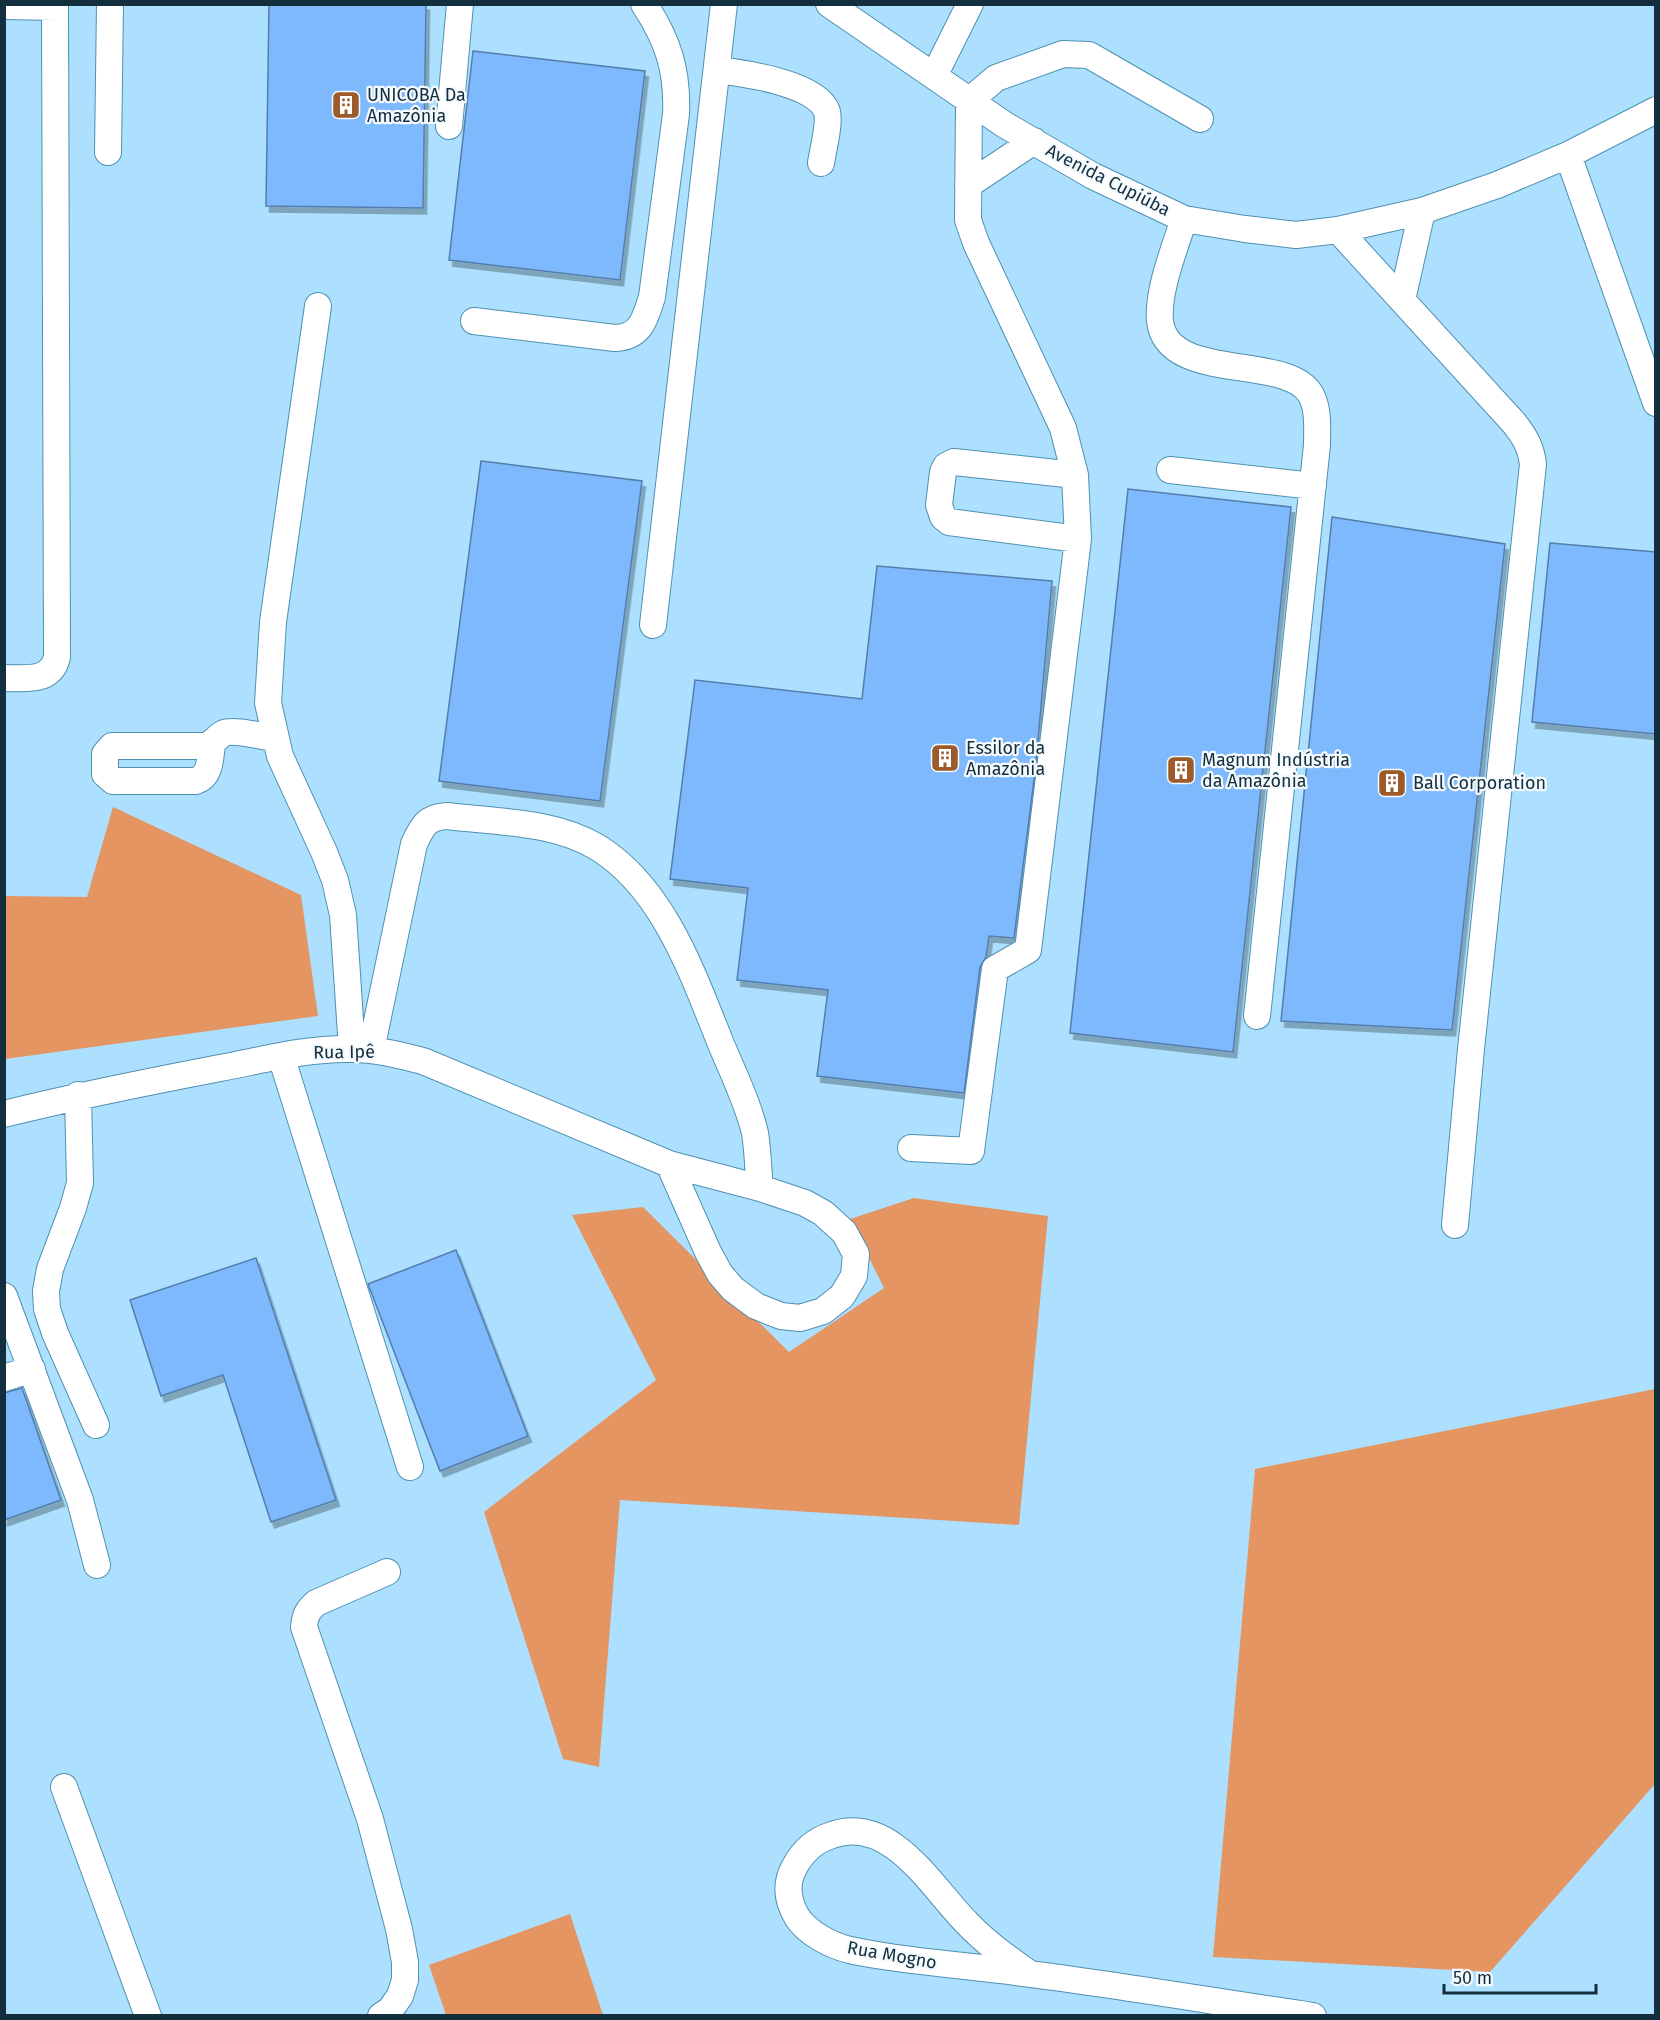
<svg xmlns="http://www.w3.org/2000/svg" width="1660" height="2020" viewBox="0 0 1660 2020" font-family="'Fira Sans',sans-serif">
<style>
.forest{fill:#e49561}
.building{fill:#7eb9fe;stroke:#557dab;stroke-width:1.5;filter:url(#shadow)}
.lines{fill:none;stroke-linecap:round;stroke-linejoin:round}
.minor-casing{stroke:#4f90b2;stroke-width:28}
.minor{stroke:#fff;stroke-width:26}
.labels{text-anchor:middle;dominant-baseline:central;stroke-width:4.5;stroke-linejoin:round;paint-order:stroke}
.poi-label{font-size:18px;fill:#132e3c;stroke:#f4fafe;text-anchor:start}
.street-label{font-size:18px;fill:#132e3c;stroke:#f4fafe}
</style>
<defs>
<filter id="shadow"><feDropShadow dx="3.5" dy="6" stdDeviation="0" flood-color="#0004"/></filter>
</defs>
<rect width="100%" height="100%" fill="#ace0fe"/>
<path class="forest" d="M 113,807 L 301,895 L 318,1016 L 5,1059 L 5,896 L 87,897 Z
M 914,1198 L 1048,1216 L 1019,1525 L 620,1500 L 599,1767 L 563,1759 L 484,1512 L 656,1380 L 572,1215 L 643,1207 L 789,1352 L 884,1288 L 850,1219 Z
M 1655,1389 L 1655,1784 L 1490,1972 L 1213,1957 L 1255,1469 Z
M 570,1914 L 603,2015 L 446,2015 L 429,1965 Z"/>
<path class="building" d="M 269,4 L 426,4 L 423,208 L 266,206 Z
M 473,51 L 645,71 L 620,280 L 449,260 Z
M 481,461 L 642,481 L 600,801 L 439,781 Z
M 1128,489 L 1291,507 L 1233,1052 L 1070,1033 Z
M 1332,517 L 1505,544 L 1452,1030 L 1281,1021 Z
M 1550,543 L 1656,552 L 1656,734 L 1532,722 Z
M 877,566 L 1052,581 L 1036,763 L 1014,938 L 989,936 L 986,957 L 980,967 L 964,1093 L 817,1076 L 828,990 L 737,980 L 748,888 L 670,879 L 695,680 L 862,699 Z
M 456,1250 L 528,1436 L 440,1471 L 368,1284 Z
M 256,1258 L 336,1500 L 271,1522 L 223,1375 L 161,1396 L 130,1300 Z
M 22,1388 L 61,1500 L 4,1520 L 4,1393 Z"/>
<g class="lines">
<g class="minor-casing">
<path id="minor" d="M 829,4 L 1005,125 L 1093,176 L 1184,219 L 1245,229 L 1296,235 L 1338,230 L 1422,211 L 1497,185 L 1568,155 L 1656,110
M 4,6 L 55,7
M 717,70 C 742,73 818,83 827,112 C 830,123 823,150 821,163
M 934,76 L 970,4
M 449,126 L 460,4
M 108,152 L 110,4
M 1568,155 L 1656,403
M 968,185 L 1034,141
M 1184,219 C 1175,247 1157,292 1160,321 C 1167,384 1289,353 1311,395 C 1319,410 1317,429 1317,445 L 1257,1016
M 1338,230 L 1514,423 C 1525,437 1531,447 1533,464 L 1471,1049 L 1455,1225
M 1402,300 L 1422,211
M 318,306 L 273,622 L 268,703 L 280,756 L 324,852 L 335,880 L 343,915 L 352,1049
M 474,321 L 615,338 C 641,337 645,319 652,297 L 676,114 C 678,71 668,40 644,4
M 1170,470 L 1313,486
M 1075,475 L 954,462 L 946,466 L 943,472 L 939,505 L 943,517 L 949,522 L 1078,539
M 653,625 L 724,4
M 4,678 C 25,678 51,683 57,657 L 55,4
M 212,744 C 210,758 211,776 196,781 L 113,781 L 105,774 L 105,754 L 112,746 L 205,746 C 214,744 216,737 224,733 C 234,729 264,737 276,738
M 371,1050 L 414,844 C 422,827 426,817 447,816 C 496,822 553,821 597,847 C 664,888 693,975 721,1044 C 733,1073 748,1103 755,1133 C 758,1151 758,1170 760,1188
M 281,1056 L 410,1467
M 78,1095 L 80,1183 L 73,1208 L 50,1269 L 46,1291 L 47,1309 L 55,1333 L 96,1425
M 4,1114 C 76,1096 147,1082 220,1068 C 263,1060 307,1048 351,1049 C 376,1049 399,1055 423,1061 L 669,1164 L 760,1188 L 805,1203 L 823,1213 L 844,1232 L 856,1254 L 854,1276 L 842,1296 L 823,1311 L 800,1318 L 781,1316 L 756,1306 L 733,1289 L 720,1274 L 708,1252 L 669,1164
M 911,1148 L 971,1151 L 995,969 L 1028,950 L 1078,539 L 1075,475 L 1063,428 L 976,243 L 968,220 L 969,101 L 996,78 L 1063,54 L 1089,55 L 1200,119
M 4,1296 L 80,1500 L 97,1565
M 4,1378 L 32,1369
M 64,1787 L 148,2016
M 1030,1974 C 1007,1958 986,1943 967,1923 C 932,1888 891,1814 832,1835 C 816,1840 803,1851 795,1866 C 785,1883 787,1900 797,1917 C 807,1933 832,1946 850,1950 C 863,1953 877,1955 890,1957 C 936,1964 983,1967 1030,1974 C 1124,1986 1218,2002 1313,2016
M 381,2016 L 390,2010 L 400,1996 L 405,1980 L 405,1962 L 399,1929 L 370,1819 L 304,1627 C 305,1616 307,1611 316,1603 L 387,1572"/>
</g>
<use href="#minor" class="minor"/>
</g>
<defs>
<g id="building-square" transform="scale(1.5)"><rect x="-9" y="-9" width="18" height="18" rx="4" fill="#9d5a2a" stroke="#f4fafe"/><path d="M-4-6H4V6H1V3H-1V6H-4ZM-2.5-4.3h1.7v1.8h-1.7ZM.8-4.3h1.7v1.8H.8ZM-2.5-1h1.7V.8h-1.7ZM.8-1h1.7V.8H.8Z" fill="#fff"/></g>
</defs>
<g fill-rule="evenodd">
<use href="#building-square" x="346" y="105"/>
<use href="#building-square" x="945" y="758"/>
<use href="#building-square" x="1181" y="770"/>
<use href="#building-square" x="1392" y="783"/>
</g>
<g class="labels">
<g class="poi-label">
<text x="367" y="95">UNICOBA Da<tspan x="367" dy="21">Amazônia</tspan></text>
<text x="966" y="748">Essilor da<tspan x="966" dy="21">Amazônia</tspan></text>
<text x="1202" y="760">Magnum Indústria<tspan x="1202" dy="21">da Amazônia</tspan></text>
<text x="1413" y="783">Ball Corporation</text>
</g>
<g class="street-label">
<text transform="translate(1108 180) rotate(27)">Avenida Cupiúba</text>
<text transform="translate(344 1052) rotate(-1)">Rua Ipê</text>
<text transform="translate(892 1955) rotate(10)">Rua Mogno</text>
</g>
</g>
<rect width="1660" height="2020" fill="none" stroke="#132e3c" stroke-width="12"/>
<path d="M1444 1984v9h152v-9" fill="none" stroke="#132e3c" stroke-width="3"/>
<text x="1453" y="1984" font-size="18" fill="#132e3c" stroke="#f4fafe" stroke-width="4.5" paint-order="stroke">50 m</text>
</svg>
